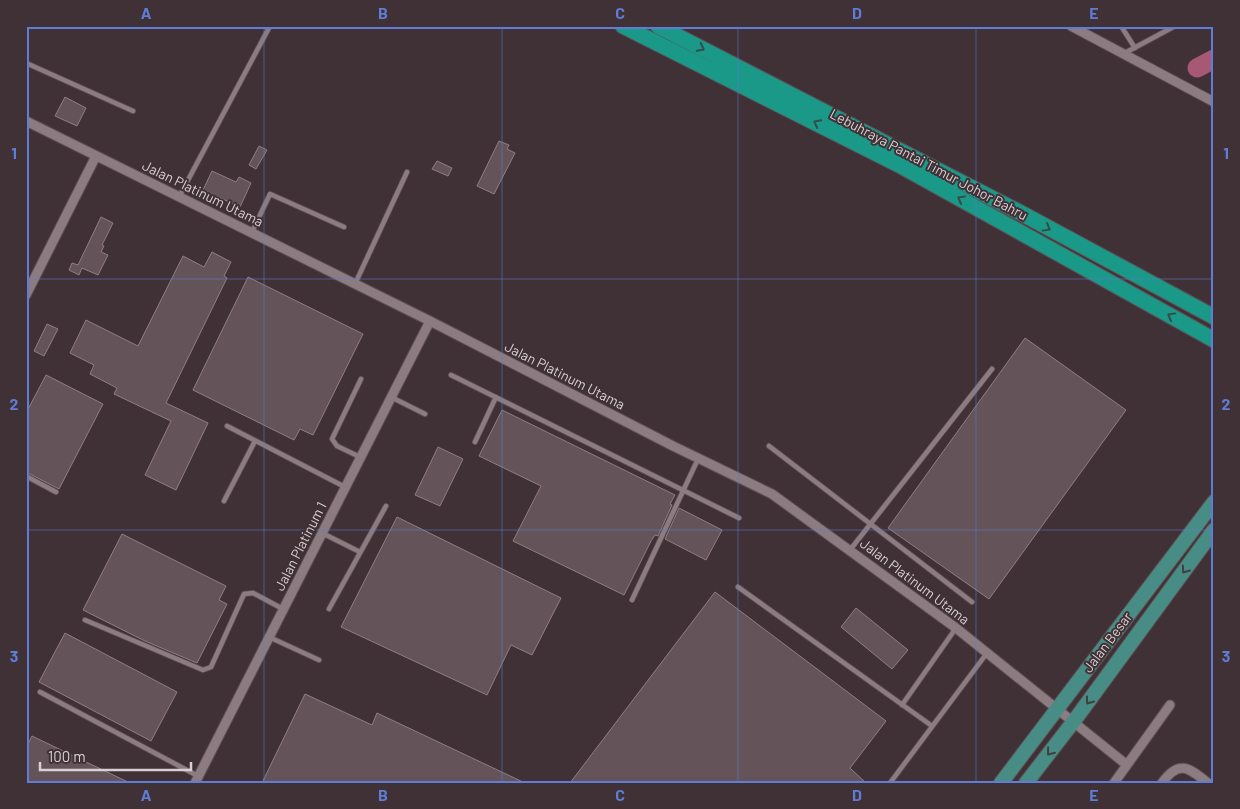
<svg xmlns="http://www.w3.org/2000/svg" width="1240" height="809" viewBox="0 0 1240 809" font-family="Barlow,sans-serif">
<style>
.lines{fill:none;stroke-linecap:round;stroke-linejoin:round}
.river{stroke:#a75875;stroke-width:19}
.building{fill:#645459;stroke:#8f7e83}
.lane-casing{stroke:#5c5053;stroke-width:6}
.street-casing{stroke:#5c5053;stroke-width:11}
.primary-casing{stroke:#5c5053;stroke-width:16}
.highway-casing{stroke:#5c5053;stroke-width:17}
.lane{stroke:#8c7c81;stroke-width:4.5}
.street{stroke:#8c7c81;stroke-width:9}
.primary{stroke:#488d85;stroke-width:14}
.highway{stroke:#1a9888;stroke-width:15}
.oneway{stroke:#364b4a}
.oneway2{stroke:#413f42}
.grid{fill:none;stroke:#5f7cd6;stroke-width:1;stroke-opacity:0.55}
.labels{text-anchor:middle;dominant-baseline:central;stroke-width:4;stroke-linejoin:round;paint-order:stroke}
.street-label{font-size:14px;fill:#d9d0d2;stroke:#403136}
.neatline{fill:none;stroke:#5f7cd6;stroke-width:2}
.grid-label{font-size:16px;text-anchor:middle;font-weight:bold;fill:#5f7cd6}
</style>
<rect width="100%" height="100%" fill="#403136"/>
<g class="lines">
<path class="river" d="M 1197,68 L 1214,59"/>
</g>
<path class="building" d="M 65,97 L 86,108 L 77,126 L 55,116 Z
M 499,141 L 509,145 L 507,149 L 515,153 L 494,194 L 477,186 Z
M 259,146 L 267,150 L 256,169 L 249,165 Z
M 437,161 L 452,168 L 448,176 L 432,169 Z
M 212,171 L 236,182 L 239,177 L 251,183 L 240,207 L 203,190 Z
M 101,217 L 113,223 L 102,245 L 104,246 L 101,252 L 108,255 L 98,275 L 82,268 L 79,275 L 69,270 L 72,263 L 78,265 Z
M 212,252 L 231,262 L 224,276 L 227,278 L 166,403 L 208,423 L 176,490 L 145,475 L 171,421 L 114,394 L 117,388 L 90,374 L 94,365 L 70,353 L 86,320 L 138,346 L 183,256 L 204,267 Z
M 248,277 L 363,334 L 313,435 L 300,429 L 294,440 L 193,390 Z
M 47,324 L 58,329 L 44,356 L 34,351 Z
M 1025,338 L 1126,410 L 989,599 L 888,528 Z
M 46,375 L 103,404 L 59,489 L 26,472 L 26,413 Z
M 502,410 L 675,495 L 670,504 L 672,505 L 658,536 L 655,535 L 651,541 L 624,595 L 513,541 L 541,486 L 479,456 Z
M 438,447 L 463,459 L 440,506 L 415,495 Z
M 679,508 L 722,530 L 706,560 L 665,539 Z
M 397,517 L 561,598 L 532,655 L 511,645 L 487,695 L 341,627 Z
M 122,534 L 226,586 L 219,600 L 227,604 L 197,663 L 145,641 L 83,610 Z
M 715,592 L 886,721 L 850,768 L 866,783 L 570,783 Z
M 856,608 L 908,650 L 892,669 L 841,627 Z
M 65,633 L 177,692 L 151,741 L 39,682 Z
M 305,694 L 372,725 L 377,713 L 525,783 L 262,783 Z
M 32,736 L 130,783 L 26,783 L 26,748 Z"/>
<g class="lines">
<g class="lane-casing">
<path id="lane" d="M 1121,26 L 1135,48
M 1123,54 L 1175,26
M 26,63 L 133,111
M 179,197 L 270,26
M 252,232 L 270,194 L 344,227
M 355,284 L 407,172
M 451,375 L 739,518
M 391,397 L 425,414
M 227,426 L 345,487
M 475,442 L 496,397
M 769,446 L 972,602
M 360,457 L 337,446 L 332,439 L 361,379
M 26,476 L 56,492
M 224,501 L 255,441
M 322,533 L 360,552
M 850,550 L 992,369
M 738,587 L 932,726
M 632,600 L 698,459
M 329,609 L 386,506
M 85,620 L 203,670 L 211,667 L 244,594 L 253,593 L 283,609
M 269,637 L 319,660
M 40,692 L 198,776
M 902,705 L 956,628
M 890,783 L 987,653"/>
</g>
<g class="street-casing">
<path id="street" d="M 1071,26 L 1214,102
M 26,121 L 430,321 L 673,446 L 772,494 L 956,628 L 1127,765
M 26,295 L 96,156
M 195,783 L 430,321
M 1114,783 L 1170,705
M 1162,783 C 1179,759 1189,768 1208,783"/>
</g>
<g class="primary-casing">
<path id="primary" d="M 1001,783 L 1214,502
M 1026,783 L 1074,721 L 1214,530"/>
</g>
<g class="highway-casing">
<path id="highway" d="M 623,26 L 901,166 L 1214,340
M 658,26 L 1021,213 L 1214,317"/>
</g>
<use href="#lane" class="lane"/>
<use href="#street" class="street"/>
<use href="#primary" class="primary"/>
<use href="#highway" class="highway"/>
</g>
<defs><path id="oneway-chevron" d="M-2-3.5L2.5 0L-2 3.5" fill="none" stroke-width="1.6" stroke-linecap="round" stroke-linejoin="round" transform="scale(1.25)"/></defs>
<g class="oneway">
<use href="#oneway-chevron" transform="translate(701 48) rotate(27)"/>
<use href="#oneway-chevron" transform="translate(817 123) rotate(-153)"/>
<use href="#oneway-chevron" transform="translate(961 199) rotate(-151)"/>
<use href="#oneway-chevron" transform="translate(1047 228) rotate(29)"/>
<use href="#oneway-chevron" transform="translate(1171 316) rotate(-151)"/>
</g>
<g class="oneway2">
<use href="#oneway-chevron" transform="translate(1185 570) rotate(126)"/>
<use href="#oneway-chevron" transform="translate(1089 701) rotate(126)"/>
<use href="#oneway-chevron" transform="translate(1050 752) rotate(128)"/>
</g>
<path class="grid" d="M 264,26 L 264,783M 502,26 L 502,783M 738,26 L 738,783M 976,26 L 976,783M 26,279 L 1214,279M 26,530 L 1214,530"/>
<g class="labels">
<g class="street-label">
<text transform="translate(929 164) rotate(28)">Lebuhraya Pantai Timur Johor Bahru</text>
<text transform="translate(203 193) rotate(26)">Jalan Platinum Utama</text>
<text transform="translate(565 375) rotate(27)">Jalan Platinum Utama</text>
<text transform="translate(300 546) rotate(-63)">Jalan Platinum 1</text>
<text transform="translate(915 581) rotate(37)">Jalan Platinum Utama</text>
<text transform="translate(1107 642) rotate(-53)">Jalan Besar</text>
</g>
</g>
<rect width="1240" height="809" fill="none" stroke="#403136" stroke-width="55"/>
<path d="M40 762v8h151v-8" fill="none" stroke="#d9d0d2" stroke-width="2.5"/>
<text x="48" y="762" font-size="15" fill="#d9d0d2" stroke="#403136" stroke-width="4" paint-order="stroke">100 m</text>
<rect x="28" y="28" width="1184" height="754" class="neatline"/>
<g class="grid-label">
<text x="146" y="19">A</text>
<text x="383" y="19">B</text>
<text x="620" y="19">C</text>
<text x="857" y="19">D</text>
<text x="1094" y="19">E</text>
<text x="14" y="159">1</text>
<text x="1226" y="159">1</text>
<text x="14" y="410">2</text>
<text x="1226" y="410">2</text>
<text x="14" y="662">3</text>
<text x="1226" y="662">3</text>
<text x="146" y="801">A</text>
<text x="383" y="801">B</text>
<text x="620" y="801">C</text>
<text x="857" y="801">D</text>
<text x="1094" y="801">E</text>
</g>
</svg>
